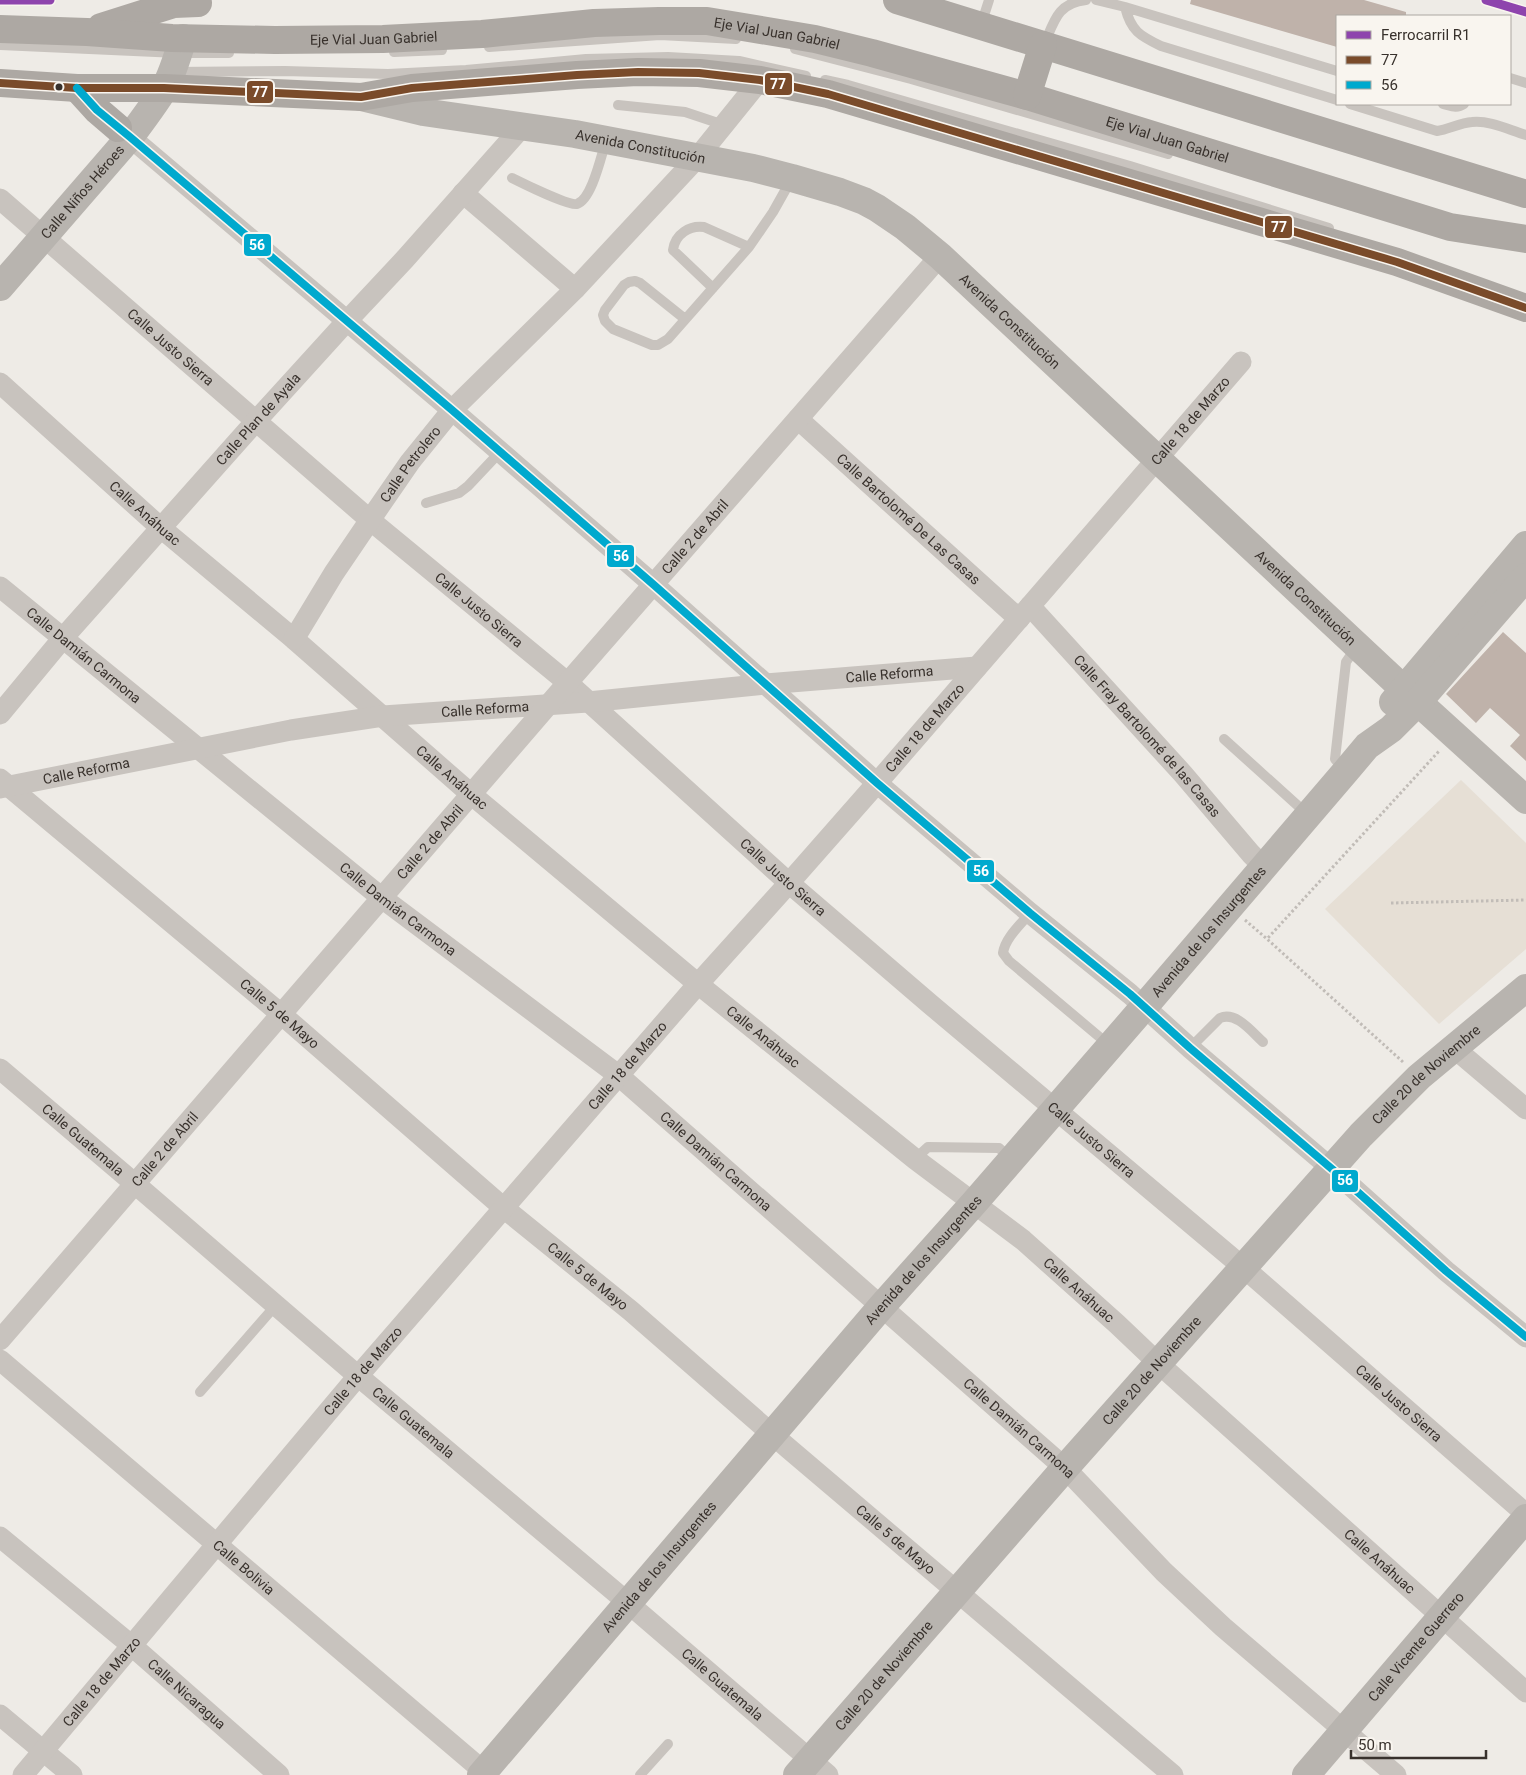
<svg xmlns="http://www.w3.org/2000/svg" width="1526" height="1775" viewBox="0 0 1526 1775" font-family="Roboto,sans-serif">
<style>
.plaza{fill:#e6dfd5}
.building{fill:#bfb2aa}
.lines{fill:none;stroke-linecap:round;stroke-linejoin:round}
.path{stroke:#c1bcb7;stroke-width:3;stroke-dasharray:2.5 2.5;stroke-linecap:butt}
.lane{stroke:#c8c3be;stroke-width:10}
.street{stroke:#c8c3be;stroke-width:21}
.secondary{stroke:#b8b4af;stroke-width:28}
.primary{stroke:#ada8a3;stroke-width:28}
.bus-1-casing{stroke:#f9f5ef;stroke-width:11}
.bus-2-casing{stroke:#f9f5ef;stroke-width:11}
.bus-1{stroke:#7a4b2a;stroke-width:8}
.bus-2{stroke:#00a9ce;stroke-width:8}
.rail-1-casing{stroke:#f9f5ef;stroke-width:12}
.rail-1{stroke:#8e44ad;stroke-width:9}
.bus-dot{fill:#38312c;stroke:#f9f5ef;stroke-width:2}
.labels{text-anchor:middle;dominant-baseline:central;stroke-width:4;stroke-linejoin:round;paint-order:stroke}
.street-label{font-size:14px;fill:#38312c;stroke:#f9f5ef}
.line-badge{stroke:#f9f5ef;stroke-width:2}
.badge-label{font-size:14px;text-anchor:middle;font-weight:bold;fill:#fff}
</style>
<rect width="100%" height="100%" fill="#eeebe6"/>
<path class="plaza" d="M 1461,780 L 1526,843 L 1526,949 L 1439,1024 L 1325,909 Z"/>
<path class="building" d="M 1191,0 L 1364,0 L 1406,12 L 1406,16 L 1337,16 L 1337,47 L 1190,4 Z
M 1503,632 L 1526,653 L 1526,761 L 1510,746 L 1520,735 L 1490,708 L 1476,723 L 1446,694 Z"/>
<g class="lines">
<path class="path" d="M 1391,903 L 1526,900
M 1245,920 L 1267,939
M 1403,1062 L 1267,939 L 1440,750"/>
<path class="lane" d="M 1096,0 L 1125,7 L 1337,71
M 1125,7 C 1131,31 1140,36 1161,46 L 1337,100
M 981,25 L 989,0
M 0,45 L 178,53 L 229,53
M 1044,45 C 1054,22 1057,3 1086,0
M 489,47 L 660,35 L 736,39
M 795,49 L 911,79 L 1168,154
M 394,52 L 442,50
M 173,72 L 285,71 L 388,74 L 466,70 L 586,59 L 668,57 L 739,61 L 806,76
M 1510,78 L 1526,83
M 825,80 L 848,85 L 1130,166 L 1329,228
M 1350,104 L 1437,131 C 1449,129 1460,123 1472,122 C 1490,120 1509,130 1526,135
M 1443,104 C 1451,106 1457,109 1464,104
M 618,105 L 685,112 L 724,125
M 512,178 C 522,183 569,206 577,204 C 592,199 601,156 606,141
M 713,288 L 673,250 C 675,234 690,225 704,227 L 749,247
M 685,319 L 640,283 L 635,281 L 629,282 L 624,285 L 605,310 L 603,315 L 605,321 L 613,329 L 652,345 L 658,345 L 668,339 L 749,247 L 773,212 L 791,180
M 426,503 L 459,493 L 468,486 L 500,452
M 1224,739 L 1307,814
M 1346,771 L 1335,759 L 1346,662 L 1357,646
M 1030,913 C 1021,924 1005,938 1003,953 L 1009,961 L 1109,1045
M 1190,1048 L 1220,1018 C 1236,1011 1252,1032 1263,1042
M 915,1159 L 928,1147 L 999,1148 L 1011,1159
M 200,1392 L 276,1305
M 640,1775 L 668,1744"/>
<g class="street">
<path d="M 118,128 L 130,137 L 452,410 L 654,585 L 877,783 L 1030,913 L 1130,994 L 1190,1048 L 1332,1169 L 1446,1271 L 1526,1337"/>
<path d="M 463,193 L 575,289"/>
<path id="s1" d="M 0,199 L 370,520 L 568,683 L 789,883 L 930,1004 L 1244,1268 L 1526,1514"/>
<path id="s2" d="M 0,383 L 161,528 L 294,639 L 472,795 L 698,984 L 915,1159 L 1023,1240 L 1117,1324 L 1158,1363 L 1526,1692"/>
<path id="s3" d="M 798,419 L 1019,619"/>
<path id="s4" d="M 0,587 L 382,898 L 618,1075 L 1065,1468 L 1164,1572 L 1223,1627 L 1396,1775"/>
<path id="s5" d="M 1030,606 L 1183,774 L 1251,854 L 1264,867"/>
<path id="s6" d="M 294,639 L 334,573 L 370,520 L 410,462 L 452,410 L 575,289 L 697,158 L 760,80"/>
<path id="s7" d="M 0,714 L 63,638 L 256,421 L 346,322 L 405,259 L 522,127"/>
<path id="s8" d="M 0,779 L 281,1014 L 505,1209 L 631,1311 L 788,1448 L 1173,1775"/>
<path id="s9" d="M 0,788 L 291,730 L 383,716 L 588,702 L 766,684 L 977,667"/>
<path d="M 1454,1048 L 1526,1109"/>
<path id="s10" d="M 0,1069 L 134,1183 L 358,1376 L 614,1591 L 828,1775"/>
<path id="s11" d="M 0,1340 L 549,704 L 940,256"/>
<path id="s12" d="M 0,1360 L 488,1775"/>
<path id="s13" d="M 0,1537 L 131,1645 L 279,1775"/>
<path d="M 0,1715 L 72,1775"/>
<path id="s14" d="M 23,1775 L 358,1376 L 698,984 L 789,883 L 877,783 L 1241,362"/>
</g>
<g class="secondary">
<path id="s15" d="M 361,97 L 423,112 L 575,134 L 753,168 L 792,178 L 840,192 L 864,201 L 877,208 L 905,227 L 940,256 L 1397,683 L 1526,800"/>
<path id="s16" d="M 0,287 L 130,137 C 142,121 154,105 164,89 C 173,73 178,55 183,38"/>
<path d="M 1393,702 L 1526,545"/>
<path id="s17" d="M 481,1775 L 881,1307 L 974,1203 L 1144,1007 L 1346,771 L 1367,746 L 1391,729 L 1418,702 L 1526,577"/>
<path id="s18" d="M 797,1775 L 1065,1468 L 1361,1135 L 1419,1077 L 1526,988"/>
<path id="s19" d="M 1306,1775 L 1526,1518"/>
</g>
<g class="primary">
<path d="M 897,0 L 1526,194"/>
<path d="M 101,27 L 174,4 L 198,3"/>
<path id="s20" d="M 0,29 L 87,32 L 172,38 L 275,40 L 383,39 L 482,34 L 594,23 L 659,21 L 707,21 L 815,39 L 872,53 L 1027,96 L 1450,227 L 1526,239"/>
<path d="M 0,83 L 77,88 L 164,88 L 361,97 L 412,88 L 577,75 L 638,72 L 699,73 L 760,80 L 828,94 L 1397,262 L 1526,308"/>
<path d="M 77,88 L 97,110 L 118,128"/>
<path d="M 1027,96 L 1043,45"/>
</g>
<g class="bus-1-casing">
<path id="bus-1" d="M 0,83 L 77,88 L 164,88 L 361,97 L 412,88 L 577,75 L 638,72 L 699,73 L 760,80 L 828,94 L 1397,262 L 1526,308"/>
</g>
<g class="bus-2-casing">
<path id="bus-2" d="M 77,88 L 97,110 L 130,137 L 452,410 L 654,585 L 877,783 L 1030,913 L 1130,994 L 1190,1048 L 1332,1169 L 1446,1271 L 1526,1337"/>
</g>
<use href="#bus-1" class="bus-1"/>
<use href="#bus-2" class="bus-2"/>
<g class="rail-1-casing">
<path id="rail-1" d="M 0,0 L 50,0
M 1486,0 L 1526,12"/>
</g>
<use href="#rail-1" class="rail-1"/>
</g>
<circle class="bus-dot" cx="59" cy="87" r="4.5"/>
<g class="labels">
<g class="street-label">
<text stroke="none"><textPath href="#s20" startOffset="779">Eje Vial Juan Gabriel</textPath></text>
<text stroke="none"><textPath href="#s20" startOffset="374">Eje Vial Juan Gabriel</textPath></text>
<text stroke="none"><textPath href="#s20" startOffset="1184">Eje Vial Juan Gabriel</textPath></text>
<text stroke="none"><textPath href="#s15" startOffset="284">Avenida Constitución</textPath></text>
<text stroke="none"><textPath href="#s16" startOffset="126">Calle Niños Héroes</textPath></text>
<text stroke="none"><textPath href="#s15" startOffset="704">Avenida Constitución</textPath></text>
<text stroke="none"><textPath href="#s1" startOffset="226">Calle Justo Sierra</textPath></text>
<text stroke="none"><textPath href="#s7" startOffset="392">Calle Plan de Ayala</textPath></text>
<text stroke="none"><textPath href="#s14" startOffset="1788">Calle 18 de Marzo</textPath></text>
<text stroke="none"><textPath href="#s6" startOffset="210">Calle Petrolero</textPath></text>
<text stroke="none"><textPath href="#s2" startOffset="195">Calle Anáhuac</textPath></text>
<text stroke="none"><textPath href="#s3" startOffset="149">Calle Bartolomé De Las Casas</textPath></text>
<text stroke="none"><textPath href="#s11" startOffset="1062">Calle 2 de Abril</textPath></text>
<text stroke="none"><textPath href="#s15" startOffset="1109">Avenida Constitución</textPath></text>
<text stroke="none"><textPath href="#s1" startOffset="631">Calle Justo Sierra</textPath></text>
<text stroke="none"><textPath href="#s4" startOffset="108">Calle Damián Carmona</textPath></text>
<text stroke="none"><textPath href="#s9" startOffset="898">Calle Reforma</textPath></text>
<text stroke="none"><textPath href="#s9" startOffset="492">Calle Reforma</textPath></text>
<text stroke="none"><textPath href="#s14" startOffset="1382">Calle 18 de Marzo</textPath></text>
<text stroke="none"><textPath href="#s5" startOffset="175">Calle Fray Bartolomé de las Casas</textPath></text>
<text stroke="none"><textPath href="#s9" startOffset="88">Calle Reforma</textPath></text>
<text stroke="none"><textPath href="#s2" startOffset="600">Calle Anáhuac</textPath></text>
<text stroke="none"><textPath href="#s11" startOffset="658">Calle 2 de Abril</textPath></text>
<text stroke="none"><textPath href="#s1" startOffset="1036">Calle Justo Sierra</textPath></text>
<text stroke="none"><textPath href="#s4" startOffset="512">Calle Damián Carmona</textPath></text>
<text stroke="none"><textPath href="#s17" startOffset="1114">Avenida de los Insurgentes</textPath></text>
<text stroke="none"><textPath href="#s8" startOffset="365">Calle 5 de Mayo</textPath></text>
<text stroke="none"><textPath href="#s2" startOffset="1005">Calle Anáhuac</textPath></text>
<text stroke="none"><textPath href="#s14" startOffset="932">Calle 18 de Marzo</textPath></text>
<text stroke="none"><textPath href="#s18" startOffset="942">Calle 20 de Noviembre</textPath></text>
<text stroke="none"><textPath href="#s10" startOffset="109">Calle Guatemala</textPath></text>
<text stroke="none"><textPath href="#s1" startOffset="1441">Calle Justo Sierra</textPath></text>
<text stroke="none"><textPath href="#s11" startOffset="252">Calle 2 de Abril</textPath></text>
<text stroke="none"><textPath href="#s4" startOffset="918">Calle Damián Carmona</textPath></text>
<text stroke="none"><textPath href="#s17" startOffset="679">Avenida de los Insurgentes</textPath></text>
<text stroke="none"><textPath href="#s8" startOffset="770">Calle 5 de Mayo</textPath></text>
<text stroke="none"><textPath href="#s2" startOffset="1410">Calle Anáhuac</textPath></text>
<text stroke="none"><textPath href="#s18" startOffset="538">Calle 20 de Noviembre</textPath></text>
<text stroke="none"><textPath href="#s14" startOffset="528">Calle 18 de Marzo</textPath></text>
<text stroke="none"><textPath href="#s1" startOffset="1846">Calle Justo Sierra</textPath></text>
<text stroke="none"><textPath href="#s10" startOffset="544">Calle Guatemala</textPath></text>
<text stroke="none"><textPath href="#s4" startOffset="1322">Calle Damián Carmona</textPath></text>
<text stroke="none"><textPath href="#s8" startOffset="1175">Calle 5 de Mayo</textPath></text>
<text stroke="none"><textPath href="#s2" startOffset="1815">Calle Anáhuac</textPath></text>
<text stroke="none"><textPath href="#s17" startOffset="274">Avenida de los Insurgentes</textPath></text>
<text stroke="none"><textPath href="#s12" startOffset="320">Calle Bolivia</textPath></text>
<text stroke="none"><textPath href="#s19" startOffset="169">Calle Vicente Guerrero</textPath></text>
<text stroke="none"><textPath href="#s18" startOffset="132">Calle 20 de Noviembre</textPath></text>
<text stroke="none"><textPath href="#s14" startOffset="122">Calle 18 de Marzo</textPath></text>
<text stroke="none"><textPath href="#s10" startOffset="949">Calle Guatemala</textPath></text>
<text stroke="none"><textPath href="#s13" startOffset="244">Calle Nicaragua</textPath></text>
</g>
</g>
<g class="line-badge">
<rect x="764" y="72" width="29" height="24" rx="5" fill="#7a4b2a"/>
<rect x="246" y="80" width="28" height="24" rx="5" fill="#7a4b2a"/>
<rect x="1264" y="215" width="29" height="24" rx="5" fill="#7a4b2a"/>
<rect x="243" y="233" width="29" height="24" rx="5" fill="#00a9ce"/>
<rect x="606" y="544" width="29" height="24" rx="5" fill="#00a9ce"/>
<rect x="966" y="859" width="29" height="24" rx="5" fill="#00a9ce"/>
<rect x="1331" y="1169" width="28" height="24" rx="5" fill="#00a9ce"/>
</g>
<g class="badge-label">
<text x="778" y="89">77</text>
<text x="260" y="97">77</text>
<text x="1279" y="232">77</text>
<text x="257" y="250">56</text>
<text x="621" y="561">56</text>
<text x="981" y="876">56</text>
<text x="1345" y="1185">56</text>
</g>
<rect x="1336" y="15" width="175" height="90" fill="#f9f5ef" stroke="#aca7a1"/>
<rect x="1346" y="31" width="25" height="8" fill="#8e44ad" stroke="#aca7a1"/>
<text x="1381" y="40" font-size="15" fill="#38312c">Ferrocarril R1</text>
<rect x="1346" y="56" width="25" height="8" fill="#7a4b2a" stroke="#aca7a1"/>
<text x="1381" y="65" font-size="15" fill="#38312c">77</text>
<rect x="1346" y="81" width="25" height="8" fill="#00a9ce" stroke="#aca7a1"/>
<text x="1381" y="90" font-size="15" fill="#38312c">56</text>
<path d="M1351 1750v8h135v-8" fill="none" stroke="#38312c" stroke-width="2.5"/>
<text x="1358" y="1750" font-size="15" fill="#38312c" stroke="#f9f5ef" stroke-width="4" paint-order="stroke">50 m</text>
</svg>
